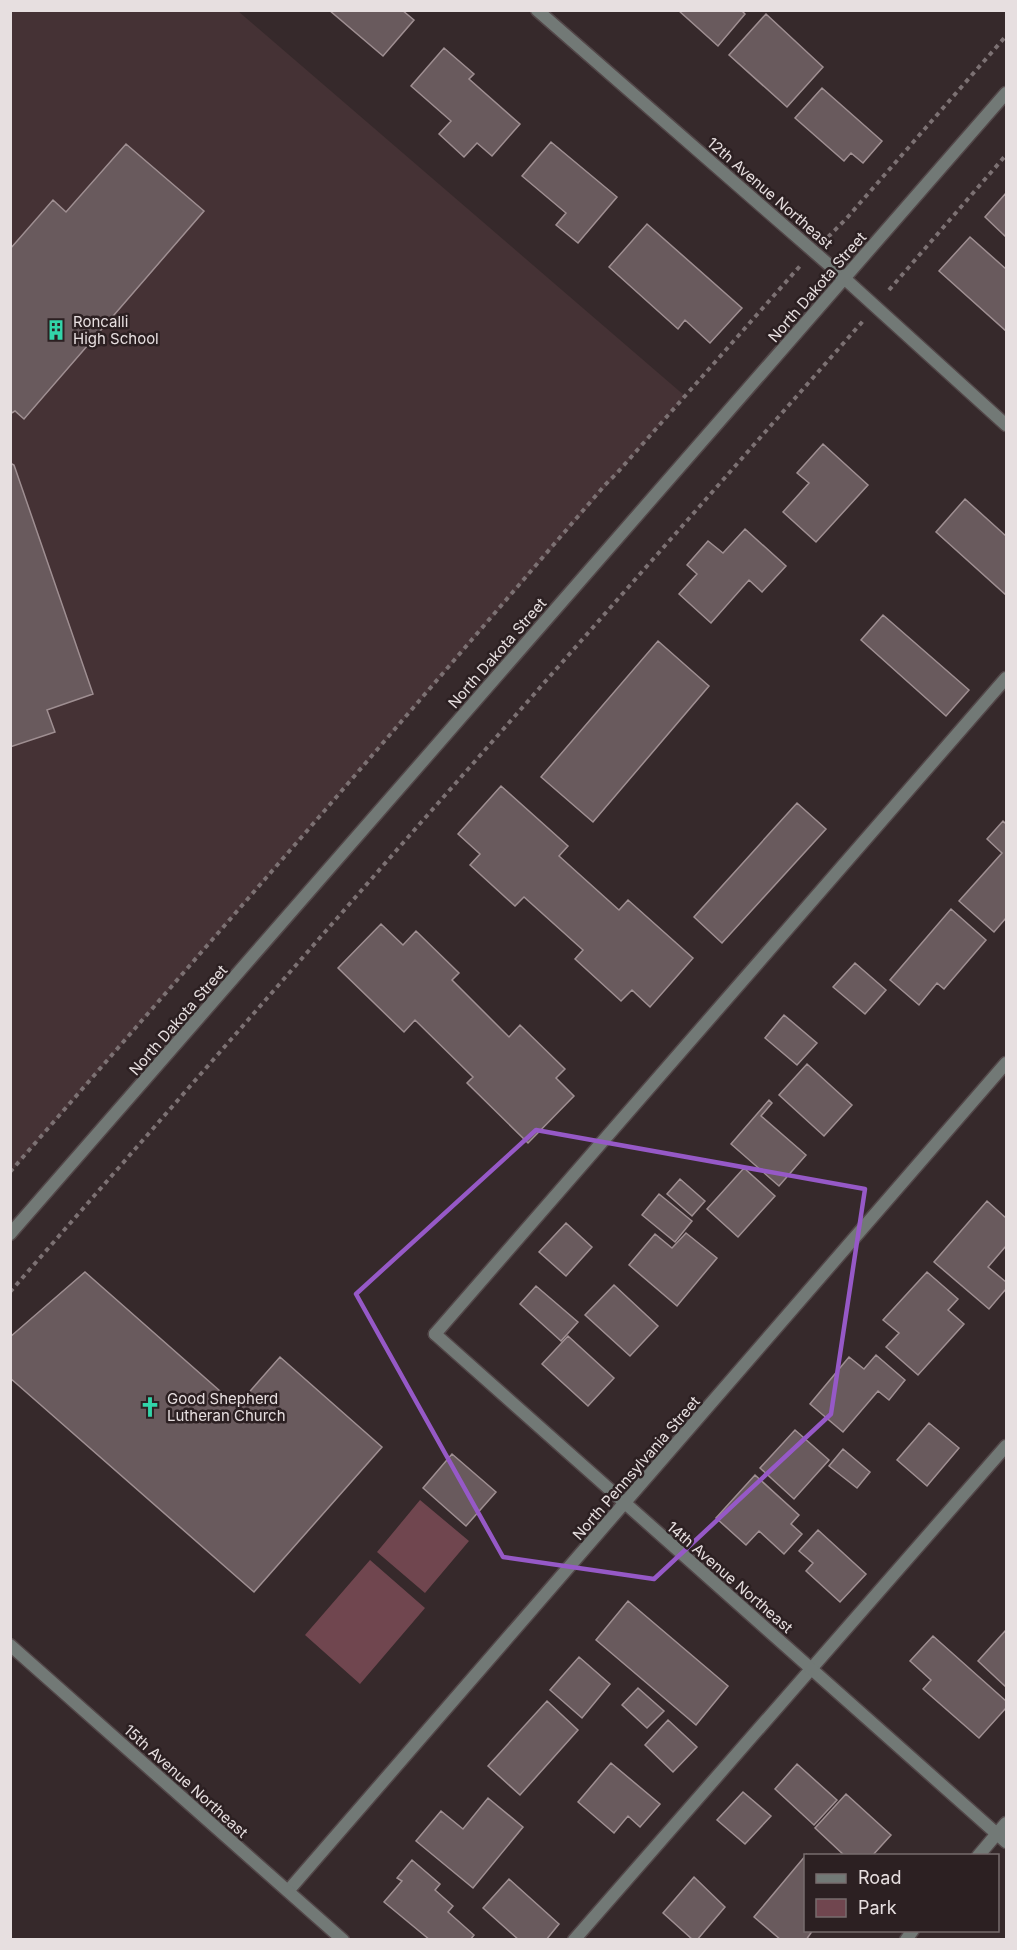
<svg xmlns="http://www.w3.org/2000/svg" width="1017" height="1950" viewBox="0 0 1017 1950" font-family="Inter,sans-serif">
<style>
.built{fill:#453235}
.green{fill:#70464f}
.building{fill:#695a5d;stroke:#9f8f92;stroke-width:1.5}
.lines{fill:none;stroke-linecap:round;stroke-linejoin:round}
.service-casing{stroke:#524648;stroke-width:15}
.minor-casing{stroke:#524648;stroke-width:15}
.tertiary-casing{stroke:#524648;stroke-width:15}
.path{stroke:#7c7173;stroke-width:4;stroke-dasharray:4.5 4.5;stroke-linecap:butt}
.service{stroke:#727976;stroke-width:12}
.minor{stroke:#727976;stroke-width:12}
.tertiary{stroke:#727976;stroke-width:12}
.marked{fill:none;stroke:#9659c7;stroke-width:4.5;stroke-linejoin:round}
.labels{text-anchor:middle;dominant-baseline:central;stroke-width:5;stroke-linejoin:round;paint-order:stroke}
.street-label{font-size:15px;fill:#e7dfe0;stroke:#2c2022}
.poi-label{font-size:15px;fill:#e7dfe0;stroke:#2c2022;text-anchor:start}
</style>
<rect width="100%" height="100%" fill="#36292b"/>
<path class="built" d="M 11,11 L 238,11 L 685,396 L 11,1172 Z"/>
<path class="green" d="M 420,1500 L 469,1541 L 425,1593 L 377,1552 Z
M 370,1560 L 425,1608 L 360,1684 L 305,1635 Z"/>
<path class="building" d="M 329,10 L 402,10 L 414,20 L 383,56 Z
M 678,10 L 741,10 L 745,14 L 718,46 Z
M 766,14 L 823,67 L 787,107 L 729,55 Z
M 444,48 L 474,74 L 469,79 L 520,124 L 492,156 L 477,143 L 464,157 L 439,134 L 451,121 L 411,86 Z
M 822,88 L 882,141 L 863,163 L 851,153 L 844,161 L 795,118 Z
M 551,142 L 617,197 L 578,243 L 556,225 L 566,213 L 522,176 Z
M 126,144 L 204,211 L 24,419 L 15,411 L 10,414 L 10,249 L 53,200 L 66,212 Z
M 1006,193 L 1006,237 L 985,217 Z
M 647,224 L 742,308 L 710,343 L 685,320 L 678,329 L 609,267 Z
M 970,237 L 1006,269 L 1006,331 L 939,271 Z
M 823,444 L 868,485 L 816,542 L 783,512 L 809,483 L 797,473 Z
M 10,463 L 14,465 L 93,694 L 47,710 L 55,732 L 10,747 Z
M 965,499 L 1006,536 L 1006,595 L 936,532 Z
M 745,529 L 786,566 L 762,592 L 749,580 L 711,623 L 679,594 L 697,574 L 687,565 L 708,541 L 723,553 Z
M 883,615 L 969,690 L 946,716 L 861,640 Z
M 658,641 L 709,686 L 593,822 L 541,777 Z
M 501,786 L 568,846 L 559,856 L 619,910 L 628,900 L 693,958 L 650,1007 L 632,990 L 621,1001 L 575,959 L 583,950 L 524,897 L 515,906 L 470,865 L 480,854 L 458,834 Z
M 797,803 L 826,829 L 722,943 L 694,917 Z
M 1003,821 L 1006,824 L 1006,918 L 994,932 L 959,901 L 1002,853 L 987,839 Z
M 951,909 L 986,940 L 944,989 L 937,983 L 919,1005 L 890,980 Z
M 381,924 L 403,945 L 416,931 L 459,973 L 452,980 L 509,1037 L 520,1025 L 565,1069 L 556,1078 L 574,1096 L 528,1143 L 467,1083 L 473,1077 L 415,1020 L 404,1032 L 338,968 Z
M 855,963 L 886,990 L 865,1014 L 833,987 Z
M 784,1015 L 817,1043 L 797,1065 L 765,1038 Z
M 807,1064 L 852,1105 L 824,1136 L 779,1095 Z
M 769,1100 L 772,1103 L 761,1116 L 806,1155 L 779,1186 L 731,1144 Z
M 744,1168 L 775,1196 L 738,1237 L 707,1209 Z
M 680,1179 L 705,1201 L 692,1216 L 667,1194 Z
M 659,1194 L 692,1221 L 675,1242 L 642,1215 Z
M 987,1201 L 1006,1218 L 1006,1246 L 988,1267 L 1006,1282 L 1006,1289 L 989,1309 L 934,1262 Z
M 566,1223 L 592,1247 L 566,1276 L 539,1252 Z
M 686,1233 L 717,1258 L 677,1306 L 629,1265 L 655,1234 L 672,1248 Z
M 85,1272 L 237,1406 L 280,1357 L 382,1447 L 254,1592 L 10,1378 L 10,1337 Z
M 927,1272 L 958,1299 L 948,1310 L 964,1324 L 918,1375 L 886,1347 L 899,1333 L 883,1320 Z
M 614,1285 L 658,1326 L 630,1356 L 585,1315 Z
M 536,1286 L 578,1322 L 561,1341 L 520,1304 Z
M 568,1336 L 614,1378 L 588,1406 L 542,1364 Z
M 876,1355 L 905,1380 L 889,1400 L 878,1391 L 843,1432 L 810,1404 L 849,1357 L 864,1369 Z
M 929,1423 L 959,1448 L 927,1486 L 897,1460 Z
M 795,1430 L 829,1460 L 794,1499 L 760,1468 Z
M 843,1449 L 870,1472 L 857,1488 L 829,1466 Z
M 452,1454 L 496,1492 L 466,1526 L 423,1488 Z
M 755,1475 L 799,1515 L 791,1524 L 802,1534 L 784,1554 L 759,1531 L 746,1545 L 716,1518 Z
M 818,1530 L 866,1574 L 840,1602 L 806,1571 L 813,1563 L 799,1551 Z
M 628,1601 L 728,1686 L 696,1725 L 596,1640 Z
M 1006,1630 L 1006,1687 L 978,1661 Z
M 933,1636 L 1006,1701 L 1006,1708 L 979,1738 L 923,1689 L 931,1680 L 910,1661 Z
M 579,1657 L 610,1684 L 582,1718 L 550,1690 Z
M 638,1688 L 664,1711 L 647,1728 L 622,1705 Z
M 547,1701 L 578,1730 L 520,1795 L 488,1766 Z
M 668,1720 L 697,1747 L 673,1772 L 645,1745 Z
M 611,1763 L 660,1804 L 640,1827 L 628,1816 L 614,1833 L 578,1802 Z
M 797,1764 L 837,1800 L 814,1825 L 775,1789 Z
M 743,1792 L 771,1816 L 745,1844 L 717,1820 Z
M 846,1794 L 891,1835 L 872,1856 L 845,1856 L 815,1828 Z
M 488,1798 L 523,1827 L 473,1888 L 416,1841 L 441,1811 L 463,1829 Z
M 806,1855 L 806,1930 L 813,1930 L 806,1940 L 781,1940 L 754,1917 Z
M 412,1860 L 440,1884 L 435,1890 L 453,1906 L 448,1912 L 474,1935 L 470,1940 L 430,1940 L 384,1902 L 402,1881 L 397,1878 Z
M 694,1877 L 725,1907 L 697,1940 L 693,1940 L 663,1913 Z
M 509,1879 L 559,1924 L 546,1940 L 519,1940 L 483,1908 Z"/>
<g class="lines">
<g class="service-casing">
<path id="service" d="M 435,1334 L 1006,678
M 574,1940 L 1006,1446"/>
</g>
<g class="minor-casing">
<path id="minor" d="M 537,10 L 844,278
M 435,1334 L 1006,1842
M 978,1856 L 1006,1823
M 288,1891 L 1006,1063
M 906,1940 L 913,1930"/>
</g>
<g class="tertiary-casing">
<path id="tertiary" d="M 844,278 L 1006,425
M 10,1234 L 1006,93
M 10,1645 L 343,1940"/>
</g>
<path class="path" d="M 828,237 L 846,219 L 1006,36
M 889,290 L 1006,155
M 10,1172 L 326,809 L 605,485 L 617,473 L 800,266
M 10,1292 L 395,852 L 863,321"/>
<use href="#service" class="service"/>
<use href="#minor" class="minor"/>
<use href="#tertiary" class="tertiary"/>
</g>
<path class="marked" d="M 536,1130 L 865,1189 L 831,1414 L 654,1579 L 503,1557 L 356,1294 Z"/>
<defs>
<g id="building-bare" transform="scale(1.62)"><path d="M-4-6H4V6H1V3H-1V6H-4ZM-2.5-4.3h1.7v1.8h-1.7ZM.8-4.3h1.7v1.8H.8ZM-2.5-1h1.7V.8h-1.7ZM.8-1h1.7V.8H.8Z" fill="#32d4a9" stroke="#2c2022" stroke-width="2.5" paint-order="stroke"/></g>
<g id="church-bare" transform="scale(1.62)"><path d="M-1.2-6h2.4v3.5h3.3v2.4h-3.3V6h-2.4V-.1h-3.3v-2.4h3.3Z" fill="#32d4a9" stroke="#2c2022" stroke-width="2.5" paint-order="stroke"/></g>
</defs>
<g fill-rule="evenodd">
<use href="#building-bare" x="56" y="330"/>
<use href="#church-bare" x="150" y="1407"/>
</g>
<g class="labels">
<g class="street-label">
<text transform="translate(770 193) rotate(41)">12th Avenue Northeast</text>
<text transform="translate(817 287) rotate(-49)">North Dakota Street</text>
<text transform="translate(497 653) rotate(-49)">North Dakota Street</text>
<text transform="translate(178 1020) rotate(-49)">North Dakota Street</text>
<text transform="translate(636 1468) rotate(-49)">North Pennsylvania Street</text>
<text transform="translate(730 1577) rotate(41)">14th Avenue Northeast</text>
<text transform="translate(186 1781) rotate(42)">15th Avenue Northeast</text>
</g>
<g class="poi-label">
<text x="73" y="321">Roncalli<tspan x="73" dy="17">High School</tspan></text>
<text x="167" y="1398">Good Shepherd<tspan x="167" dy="17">Lutheran Church</tspan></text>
</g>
</g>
<rect width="1017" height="1950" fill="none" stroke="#e7dfe0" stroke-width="24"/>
<rect x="804" y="1854" width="195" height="78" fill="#2c2022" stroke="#776c6e" stroke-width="1.5"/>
<rect x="816" y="1874" width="30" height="9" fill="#727976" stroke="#776c6e" stroke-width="1.5"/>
<text x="858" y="1884" font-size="18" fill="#e7dfe0">Road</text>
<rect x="816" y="1899" width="30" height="18" fill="#70464f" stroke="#776c6e" stroke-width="1.5"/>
<text x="858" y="1914" font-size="18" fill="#e7dfe0">Park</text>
</svg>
